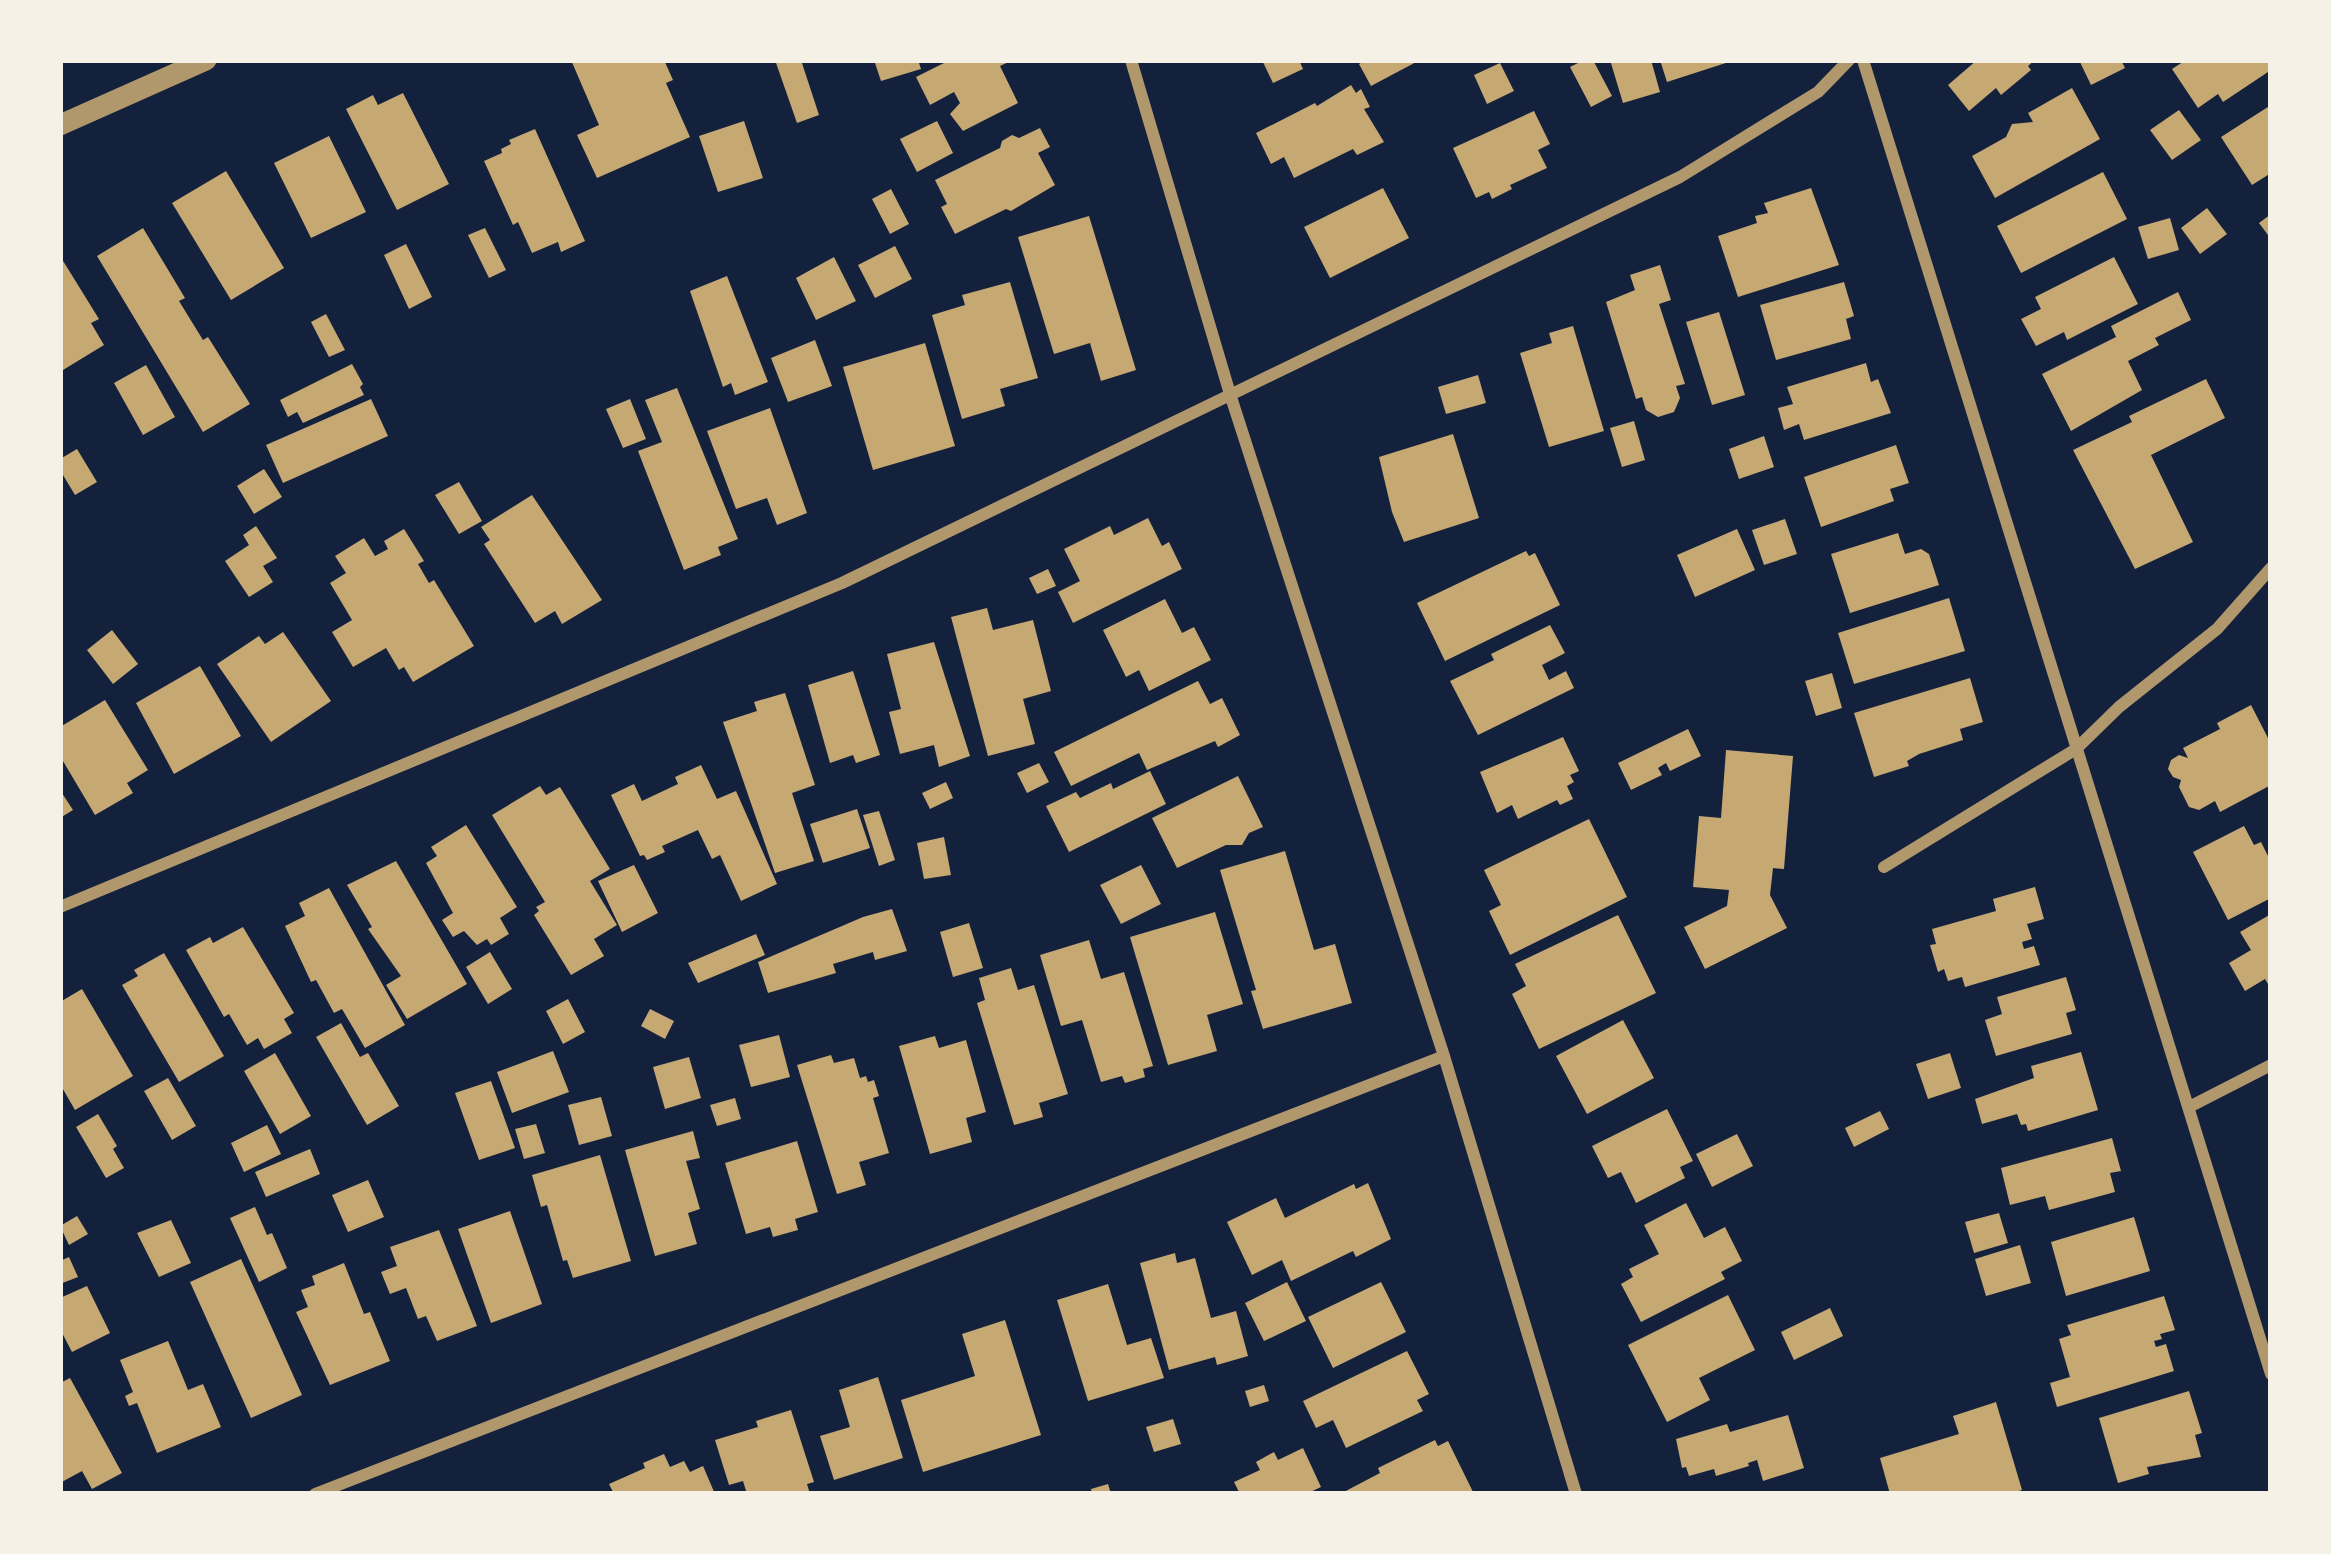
<svg xmlns="http://www.w3.org/2000/svg" width="2331" height="1554" viewBox="0 0 2331 1554" font-family="'Titillium Web',sans-serif">
<style>
.building{fill:#c6a872}
.lines{fill:none;stroke-linecap:round;stroke-linejoin:round}
.minor{stroke:#b1986c;stroke-width:12}
.tertiary{stroke:#b1986c;stroke-width:21}
</style>
<rect width="100%" height="100%" fill="#14213d"/>
<path class="building" d="M 571,60 L 664,60 L 673,80 L 666,83 L 690,137 L 597,178 L 577,135 L 599,125 Z
M 775,60 L 801,60 L 819,115 L 797,123 Z
M 874,60 L 918,60 L 921,69 L 881,81 Z
M 950,60 L 1013,60 L 1000,66 L 1018,103 L 963,131 L 950,114 L 960,103 L 954,92 L 930,105 L 916,77 Z
M 1262,60 L 1299,60 L 1303,69 L 1273,83 Z
M 1366,60 L 1420,60 L 1371,86 L 1359,64 Z
M 1584,60 L 1593,60 L 1612,96 L 1591,107 L 1570,67 Z
M 1610,60 L 1651,60 L 1660,92 L 1623,103 Z
M 1660,60 L 1732,60 L 1732,61 L 1667,82 Z
M 1977,60 L 2035,60 L 2028,66 L 2031,70 L 2001,95 L 1996,88 L 1969,111 L 1948,85 Z
M 2079,60 L 2121,60 L 2125,68 L 2091,85 Z
M 2186,60 L 2271,60 L 2271,70 L 2223,102 L 2218,94 L 2198,108 L 2172,69 Z
M 1500,63 L 1514,91 L 1487,104 L 1474,75 Z
M 1351,85 L 1356,93 L 1361,89 L 1370,107 L 1364,109 L 1384,142 L 1357,155 L 1353,149 L 1294,178 L 1284,157 L 1271,164 L 1256,133 L 1315,103 L 1317,106 Z
M 2072,88 L 2100,139 L 1995,198 L 1972,156 L 2006,137 L 2012,124 L 2033,122 L 2028,113 Z
M 403,93 L 449,184 L 397,210 L 346,109 L 373,95 L 378,105 Z
M 2271,105 L 2271,173 L 2252,185 L 2221,137 Z
M 2179,110 L 2201,140 L 2172,160 L 2150,130 Z
M 1534,111 L 1550,144 L 1538,150 L 1547,168 L 1510,185 L 1512,189 L 1492,199 L 1489,192 L 1476,198 L 1453,148 Z
M 744,121 L 763,178 L 718,192 L 699,136 Z
M 937,121 L 953,153 L 917,172 L 900,139 Z
M 1040,128 L 1050,147 L 1038,153 L 1055,185 L 1011,211 L 1006,209 L 955,234 L 941,207 L 947,204 L 935,180 L 1000,148 L 1002,141 L 1012,135 L 1019,138 Z
M 535,129 L 585,241 L 561,252 L 558,242 L 532,253 L 518,222 L 513,225 L 484,161 L 502,153 L 501,149 L 511,144 L 509,140 Z
M 329,136 L 366,212 L 311,238 L 274,163 Z
M 226,171 L 284,268 L 231,300 L 172,203 Z
M 2103,172 L 2127,219 L 2021,273 L 1997,226 Z
M 1383,188 L 1409,238 L 1330,278 L 1304,227 Z
M 1811,188 L 1839,265 L 1738,297 L 1718,236 L 1757,223 L 1755,216 L 1768,213 L 1764,203 Z
M 891,189 L 909,224 L 890,234 L 872,199 Z
M 2207,208 L 2227,234 L 2200,254 L 2181,228 Z
M 2271,214 L 2271,239 L 2259,223 Z
M 1089,216 L 1136,370 L 1101,381 L 1090,343 L 1054,354 L 1018,237 Z
M 2170,218 L 2179,250 L 2148,259 L 2138,227 Z
M 143,228 L 185,298 L 179,301 L 203,340 L 208,337 L 250,404 L 203,432 L 97,256 Z
M 485,228 L 506,270 L 489,278 L 468,235 Z
M 406,244 L 432,297 L 409,309 L 384,255 Z
M 895,246 L 912,279 L 875,298 L 858,265 Z
M 60,256 L 99,319 L 91,323 L 104,345 L 63,370 Z
M 834,257 L 856,301 L 816,320 L 796,278 Z
M 2114,257 L 2138,304 L 2067,340 L 2064,332 L 2036,346 L 2021,319 L 2041,309 L 2035,297 Z
M 1660,265 L 1671,300 L 1659,304 L 1685,384 L 1676,386 L 1680,398 L 1674,412 L 1658,417 L 1646,410 L 1642,397 L 1636,399 L 1606,302 L 1635,290 L 1630,275 Z
M 727,276 L 768,382 L 735,395 L 731,383 L 723,387 L 690,291 Z
M 1010,282 L 1038,378 L 1000,389 L 1005,406 L 962,419 L 932,315 L 965,305 L 962,295 Z
M 1844,282 L 1854,316 L 1846,319 L 1851,339 L 1776,360 L 1760,305 Z
M 2178,292 L 2191,320 L 2155,338 L 2159,345 L 2128,361 L 2142,390 L 2071,431 L 2042,374 L 2116,337 L 2111,326 Z
M 1719,312 L 1745,395 L 1712,405 L 1686,322 Z
M 326,314 L 345,350 L 329,357 L 311,322 Z
M 1573,326 L 1604,431 L 1549,447 L 1520,353 L 1552,343 L 1549,333 Z
M 815,340 L 832,386 L 788,402 L 771,358 Z
M 925,343 L 955,446 L 873,470 L 843,367 Z
M 1866,363 L 1871,382 L 1878,379 L 1891,413 L 1804,440 L 1799,424 L 1784,430 L 1778,408 L 1793,404 L 1787,387 Z
M 352,364 L 363,384 L 360,387 L 364,395 L 303,423 L 297,412 L 288,417 L 280,400 Z
M 146,365 L 175,417 L 143,435 L 114,383 Z
M 1478,375 L 1486,403 L 1446,414 L 1438,387 Z
M 2206,379 L 2225,418 L 2151,455 L 2193,542 L 2135,569 L 2073,450 L 2132,422 L 2129,416 Z
M 677,388 L 738,539 L 718,547 L 721,555 L 684,570 L 638,451 L 662,442 L 645,400 Z
M 371,399 L 388,436 L 283,483 L 266,445 Z
M 630,399 L 646,439 L 623,448 L 606,409 Z
M 770,408 L 807,513 L 777,525 L 767,498 L 736,509 L 707,431 Z
M 1634,421 L 1645,460 L 1622,467 L 1610,428 Z
M 1453,434 L 1479,518 L 1404,542 L 1392,512 L 1379,457 Z
M 1764,436 L 1774,467 L 1739,479 L 1729,449 Z
M 1896,445 L 1909,483 L 1890,489 L 1894,501 L 1821,527 L 1804,477 Z
M 77,449 L 97,482 L 75,495 L 60,470 L 60,459 Z
M 264,469 L 282,497 L 254,514 L 237,486 Z
M 459,482 L 482,521 L 459,534 L 435,495 Z
M 532,495 L 602,600 L 562,624 L 555,611 L 535,623 L 484,544 L 490,540 L 481,527 Z
M 1148,518 L 1162,546 L 1169,542 L 1182,569 L 1073,623 L 1058,592 L 1080,581 L 1064,549 L 1110,526 L 1114,535 Z
M 1785,519 L 1797,554 L 1764,565 L 1752,530 Z
M 256,526 L 277,558 L 263,566 L 273,582 L 249,597 L 225,561 L 249,545 L 243,535 Z
M 404,529 L 424,561 L 418,564 L 429,583 L 434,580 L 474,646 L 413,682 L 404,667 L 399,670 L 386,648 L 353,667 L 332,632 L 352,620 L 330,583 L 346,573 L 335,556 L 364,538 L 375,556 L 388,549 L 384,541 Z
M 1737,529 L 1755,570 L 1695,597 L 1677,555 Z
M 1898,533 L 1905,554 L 1921,549 L 1929,554 L 1939,585 L 1850,613 L 1831,554 Z
M 1526,551 L 1529,556 L 1535,553 L 1560,605 L 1445,661 L 1417,603 Z
M 1048,569 L 1056,586 L 1037,594 L 1029,578 Z
M 1949,598 L 1965,651 L 1854,684 L 1838,633 Z
M 1165,599 L 1182,633 L 1194,627 L 1211,660 L 1149,691 L 1139,670 L 1126,677 L 1103,630 Z
M 987,608 L 993,630 L 1033,620 L 1051,691 L 1023,699 L 1035,744 L 988,756 L 951,617 Z
M 1550,625 L 1565,653 L 1542,665 L 1549,680 L 1566,671 L 1574,688 L 1478,735 L 1450,681 L 1494,660 L 1491,654 Z
M 112,630 L 138,664 L 113,684 L 87,650 Z
M 283,632 L 331,701 L 271,742 L 217,664 L 259,636 L 265,644 Z
M 934,642 L 970,756 L 939,767 L 934,745 L 900,754 L 889,712 L 901,709 L 887,654 Z
M 200,666 L 241,736 L 174,774 L 136,703 Z
M 853,671 L 880,755 L 856,763 L 853,755 L 830,763 L 808,685 Z
M 1832,673 L 1842,708 L 1816,716 L 1805,681 Z
M 1970,678 L 1983,722 L 1960,729 L 1963,740 L 1919,754 L 1907,761 L 1909,766 L 1874,777 L 1854,713 Z
M 1198,681 L 1210,704 L 1222,698 L 1240,735 L 1218,747 L 1215,741 L 1147,770 L 1139,753 L 1071,786 L 1054,752 Z
M 785,693 L 815,785 L 792,793 L 814,861 L 775,873 L 723,722 L 757,711 L 754,702 Z
M 105,700 L 148,770 L 127,783 L 133,793 L 95,815 L 60,756 L 60,727 Z
M 2251,705 L 2268,738 L 2271,736 L 2271,785 L 2220,812 L 2215,801 L 2199,810 L 2189,807 L 2179,787 L 2181,780 L 2173,777 L 2168,769 L 2171,760 L 2179,755 L 2188,758 L 2183,748 L 2220,729 L 2217,723 Z
M 1688,729 L 1701,756 L 1670,771 L 1666,763 L 1658,768 L 1662,775 L 1631,790 L 1618,763 Z
M 1563,737 L 1579,771 L 1570,775 L 1574,782 L 1567,786 L 1573,799 L 1560,805 L 1557,800 L 1518,819 L 1512,805 L 1497,813 L 1480,772 Z
M 1726,750 L 1793,756 L 1784,869 L 1773,868 L 1770,895 L 1787,928 L 1705,969 L 1684,927 L 1727,906 L 1729,890 L 1693,887 L 1699,816 L 1721,818 Z
M 1039,763 L 1049,782 L 1027,793 L 1017,773 Z
M 701,765 L 717,799 L 736,791 L 777,884 L 741,901 L 720,855 L 712,859 L 698,830 L 662,846 L 665,852 L 647,860 L 644,855 L 640,856 L 611,795 L 634,784 L 642,801 L 678,784 L 675,777 Z
M 1150,771 L 1166,804 L 1069,852 L 1046,806 L 1076,792 L 1080,798 L 1111,783 L 1113,789 Z
M 1238,776 L 1263,827 L 1249,833 L 1242,845 L 1226,845 L 1177,868 L 1152,818 Z
M 946,782 L 953,798 L 930,809 L 922,793 Z
M 540,786 L 546,795 L 560,787 L 610,869 L 590,881 L 617,925 L 594,939 L 604,956 L 571,975 L 534,915 L 539,911 L 536,907 L 545,902 L 492,815 Z
M 60,790 L 73,810 L 60,818 Z
M 857,809 L 870,848 L 823,863 L 810,824 Z
M 879,811 L 895,860 L 879,866 L 863,815 Z
M 1589,819 L 1627,897 L 1510,955 L 1489,911 L 1501,905 L 1484,870 Z
M 466,825 L 517,907 L 500,918 L 509,934 L 491,945 L 487,939 L 477,945 L 464,931 L 453,937 L 442,920 L 453,913 L 426,863 L 437,856 L 431,847 Z
M 2244,826 L 2254,845 L 2261,842 L 2271,862 L 2271,898 L 2228,920 L 2193,852 Z
M 944,837 L 951,875 L 924,879 L 917,843 Z
M 1285,851 L 1314,950 L 1335,944 L 1352,1003 L 1263,1029 L 1251,991 L 1256,990 L 1220,870 Z
M 396,861 L 467,984 L 407,1019 L 386,985 L 401,976 L 368,929 L 372,927 L 347,885 Z
M 634,865 L 658,913 L 622,932 L 598,881 Z
M 1141,865 L 1161,904 L 1121,924 L 1100,885 Z
M 2035,887 L 2044,919 L 2027,924 L 2032,939 L 2022,942 L 2024,949 L 2034,946 L 2040,965 L 1965,987 L 1962,977 L 1948,981 L 1944,969 L 1938,972 L 1930,945 L 1936,944 L 1932,929 L 1996,911 L 1993,899 Z
M 329,888 L 405,1025 L 365,1048 L 342,1009 L 334,1013 L 316,980 L 311,982 L 285,926 L 305,916 L 299,903 Z
M 892,909 L 907,951 L 875,960 L 873,952 L 833,964 L 836,973 L 768,993 L 758,962 L 863,917 Z
M 1215,912 L 1243,1004 L 1207,1015 L 1217,1051 L 1168,1065 L 1130,937 Z
M 2271,914 L 2271,989 L 2265,979 L 2245,991 L 2229,963 L 2251,950 L 2240,932 Z
M 1618,915 L 1656,993 L 1539,1049 L 1512,994 L 1526,986 L 1515,964 Z
M 969,923 L 983,968 L 953,977 L 940,932 Z
M 243,927 L 294,1013 L 284,1019 L 292,1033 L 264,1049 L 258,1038 L 247,1045 L 229,1014 L 224,1017 L 186,950 L 210,937 L 213,943 Z
M 756,934 L 765,955 L 698,983 L 688,963 Z
M 1089,940 L 1101,979 L 1124,972 L 1153,1066 L 1143,1069 L 1145,1077 L 1125,1083 L 1122,1076 L 1101,1082 L 1082,1020 L 1061,1026 L 1040,955 Z
M 490,952 L 512,989 L 488,1004 L 466,967 Z
M 164,953 L 224,1056 L 179,1082 L 122,985 L 138,976 L 134,970 Z
M 1011,968 L 1018,990 L 1034,985 L 1068,1094 L 1039,1103 L 1043,1117 L 1014,1125 L 977,1003 L 985,1000 L 979,978 Z
M 2066,977 L 2076,1010 L 2066,1013 L 2072,1034 L 1996,1056 L 1985,1020 L 2002,1014 L 1997,997 Z
M 82,989 L 133,1076 L 75,1110 L 60,1084 L 60,1002 Z
M 568,999 L 585,1032 L 563,1044 L 546,1011 Z
M 650,1009 L 674,1021 L 665,1039 L 641,1026 Z
M 1623,1020 L 1654,1078 L 1587,1114 L 1556,1056 Z
M 341,1023 L 360,1057 L 368,1053 L 399,1106 L 367,1125 L 316,1037 Z
M 779,1035 L 790,1077 L 751,1087 L 739,1045 Z
M 935,1036 L 939,1048 L 966,1040 L 986,1112 L 966,1118 L 972,1142 L 930,1154 L 899,1046 Z
M 553,1051 L 569,1092 L 512,1113 L 497,1072 Z
M 2081,1052 L 2098,1110 L 2028,1131 L 2026,1124 L 2021,1125 L 2017,1114 L 1982,1124 L 1975,1099 L 2034,1078 L 2031,1066 Z
M 275,1053 L 311,1116 L 280,1134 L 244,1071 Z
M 1950,1053 L 1961,1088 L 1928,1099 L 1916,1064 Z
M 831,1055 L 834,1063 L 854,1058 L 860,1078 L 866,1076 L 868,1082 L 874,1080 L 879,1096 L 873,1098 L 889,1153 L 859,1162 L 866,1185 L 837,1194 L 797,1065 Z
M 689,1057 L 701,1098 L 665,1109 L 653,1067 Z
M 168,1078 L 196,1126 L 172,1140 L 144,1091 Z
M 491,1081 L 515,1148 L 479,1160 L 455,1093 Z
M 601,1097 L 612,1136 L 579,1145 L 568,1105 Z
M 735,1098 L 741,1119 L 717,1126 L 710,1105 Z
M 1667,1109 L 1693,1161 L 1680,1167 L 1685,1178 L 1636,1203 L 1621,1172 L 1608,1178 L 1592,1146 Z
M 1880,1111 L 1889,1129 L 1854,1147 L 1845,1128 Z
M 98,1114 L 117,1146 L 113,1149 L 124,1168 L 106,1178 L 76,1127 Z
M 536,1124 L 545,1153 L 524,1159 L 515,1129 Z
M 267,1125 L 281,1154 L 244,1172 L 231,1143 Z
M 693,1131 L 700,1158 L 686,1161 L 700,1209 L 688,1213 L 697,1244 L 655,1256 L 625,1150 Z
M 1737,1134 L 1753,1166 L 1712,1187 L 1696,1154 Z
M 2112,1138 L 2121,1171 L 2110,1173 L 2115,1192 L 2049,1210 L 2045,1196 L 2010,1205 L 2001,1168 Z
M 797,1141 L 818,1212 L 795,1219 L 798,1230 L 773,1237 L 770,1227 L 746,1234 L 725,1163 Z
M 310,1149 L 320,1174 L 266,1197 L 255,1172 Z
M 600,1155 L 631,1261 L 573,1278 L 567,1260 L 563,1261 L 547,1205 L 541,1207 L 532,1175 Z
M 368,1180 L 384,1217 L 348,1232 L 332,1195 Z
M 1368,1183 L 1391,1239 L 1356,1257 L 1353,1251 L 1291,1281 L 1282,1260 L 1252,1275 L 1227,1222 L 1276,1198 L 1285,1218 L 1354,1184 L 1356,1189 Z
M 1686,1203 L 1704,1238 L 1725,1227 L 1742,1261 L 1721,1272 L 1725,1279 L 1641,1322 L 1621,1284 L 1633,1277 L 1629,1269 L 1659,1254 L 1644,1225 Z
M 255,1207 L 267,1235 L 272,1233 L 287,1268 L 259,1282 L 230,1218 Z
M 510,1211 L 542,1304 L 491,1323 L 458,1229 Z
M 1999,1213 L 2008,1243 L 1974,1253 L 1965,1222 Z
M 77,1216 L 88,1234 L 69,1245 L 60,1226 Z
M 2134,1217 L 2150,1271 L 2066,1296 L 2051,1242 Z
M 171,1220 L 191,1263 L 159,1277 L 137,1233 Z
M 439,1230 L 477,1326 L 437,1341 L 426,1316 L 418,1319 L 406,1288 L 390,1294 L 381,1272 L 397,1266 L 390,1247 Z
M 2020,1245 L 2031,1283 L 1986,1296 L 1975,1259 Z
M 1175,1253 L 1177,1263 L 1195,1258 L 1211,1318 L 1236,1311 L 1248,1356 L 1217,1365 L 1215,1357 L 1169,1370 L 1140,1263 Z
M 69,1257 L 78,1277 L 60,1284 L 60,1261 Z
M 241,1259 L 302,1395 L 251,1418 L 190,1282 Z
M 344,1263 L 364,1314 L 370,1312 L 390,1361 L 330,1385 L 296,1312 L 308,1307 L 301,1290 L 315,1285 L 312,1276 Z
M 1287,1282 L 1306,1321 L 1264,1341 L 1245,1303 Z
M 1381,1282 L 1406,1332 L 1333,1368 L 1308,1317 Z
M 1108,1284 L 1127,1345 L 1151,1338 L 1164,1378 L 1088,1401 L 1057,1300 Z
M 87,1286 L 110,1333 L 72,1352 L 60,1329 L 60,1298 Z
M 1728,1295 L 1755,1350 L 1699,1378 L 1710,1400 L 1667,1422 L 1628,1345 Z
M 2164,1296 L 2175,1330 L 2160,1334 L 2162,1339 L 2154,1341 L 2156,1347 L 2166,1344 L 2174,1371 L 2057,1407 L 2050,1383 L 2070,1377 L 2059,1339 L 2071,1335 L 2067,1325 Z
M 1830,1308 L 1843,1336 L 1794,1360 L 1781,1332 Z
M 1005,1320 L 1041,1435 L 923,1472 L 901,1400 L 975,1376 L 962,1334 Z
M 168,1341 L 188,1390 L 203,1384 L 221,1427 L 157,1453 L 137,1403 L 129,1406 L 125,1396 L 133,1392 L 120,1360 Z
M 1407,1351 L 1429,1394 L 1417,1400 L 1423,1411 L 1346,1448 L 1333,1420 L 1316,1428 L 1303,1401 Z
M 878,1377 L 903,1458 L 834,1480 L 820,1436 L 850,1427 L 839,1390 Z
M 70,1378 L 122,1473 L 92,1489 L 82,1471 L 60,1483 L 60,1383 Z
M 1264,1385 L 1269,1401 L 1250,1407 L 1245,1391 Z
M 2189,1391 L 2202,1433 L 2195,1435 L 2201,1457 L 2147,1467 L 2149,1474 L 2118,1483 L 2099,1418 Z
M 1996,1402 L 2022,1490 L 2010,1494 L 1890,1494 L 1880,1458 L 1959,1434 L 1953,1416 Z
M 791,1410 L 814,1482 L 807,1484 L 810,1494 L 747,1494 L 743,1481 L 729,1485 L 715,1440 L 758,1427 L 756,1421 Z
M 1788,1415 L 1804,1468 L 1763,1481 L 1757,1460 L 1748,1463 L 1749,1466 L 1716,1476 L 1714,1469 L 1689,1476 L 1686,1467 L 1682,1468 L 1676,1439 L 1727,1424 L 1730,1432 Z
M 1173,1419 L 1181,1444 L 1154,1452 L 1146,1427 Z
M 1435,1440 L 1438,1446 L 1448,1441 L 1474,1494 L 1340,1494 L 1380,1473 L 1378,1468 Z
M 1303,1448 L 1321,1487 L 1306,1494 L 1240,1494 L 1234,1482 L 1260,1470 L 1256,1462 L 1274,1452 L 1278,1460 Z
M 664,1454 L 670,1467 L 684,1461 L 690,1472 L 703,1466 L 715,1494 L 614,1494 L 609,1484 L 645,1468 L 643,1463 Z
M 1108,1484 L 1111,1494 L 1092,1494 L 1091,1489 Z"/>
<g class="lines">
<path class="minor" d="M 1131,60 L 1230,394 L 1444,1056 L 1576,1494
M 1863,60 L 2271,1374
M 1884,867 L 2076,749 L 2119,707 L 2217,629 L 2271,568
M 60,907 L 842,583 L 1680,177 L 1818,92 L 1849,60
M 2191,1106 L 2271,1065
M 315,1494 L 1444,1056"/>
<path class="tertiary" d="M 60,125 L 206,60"/>
</g>
<rect width="2331" height="1554" fill="none" stroke="#f6f1e7" stroke-width="126"/>
</svg>
